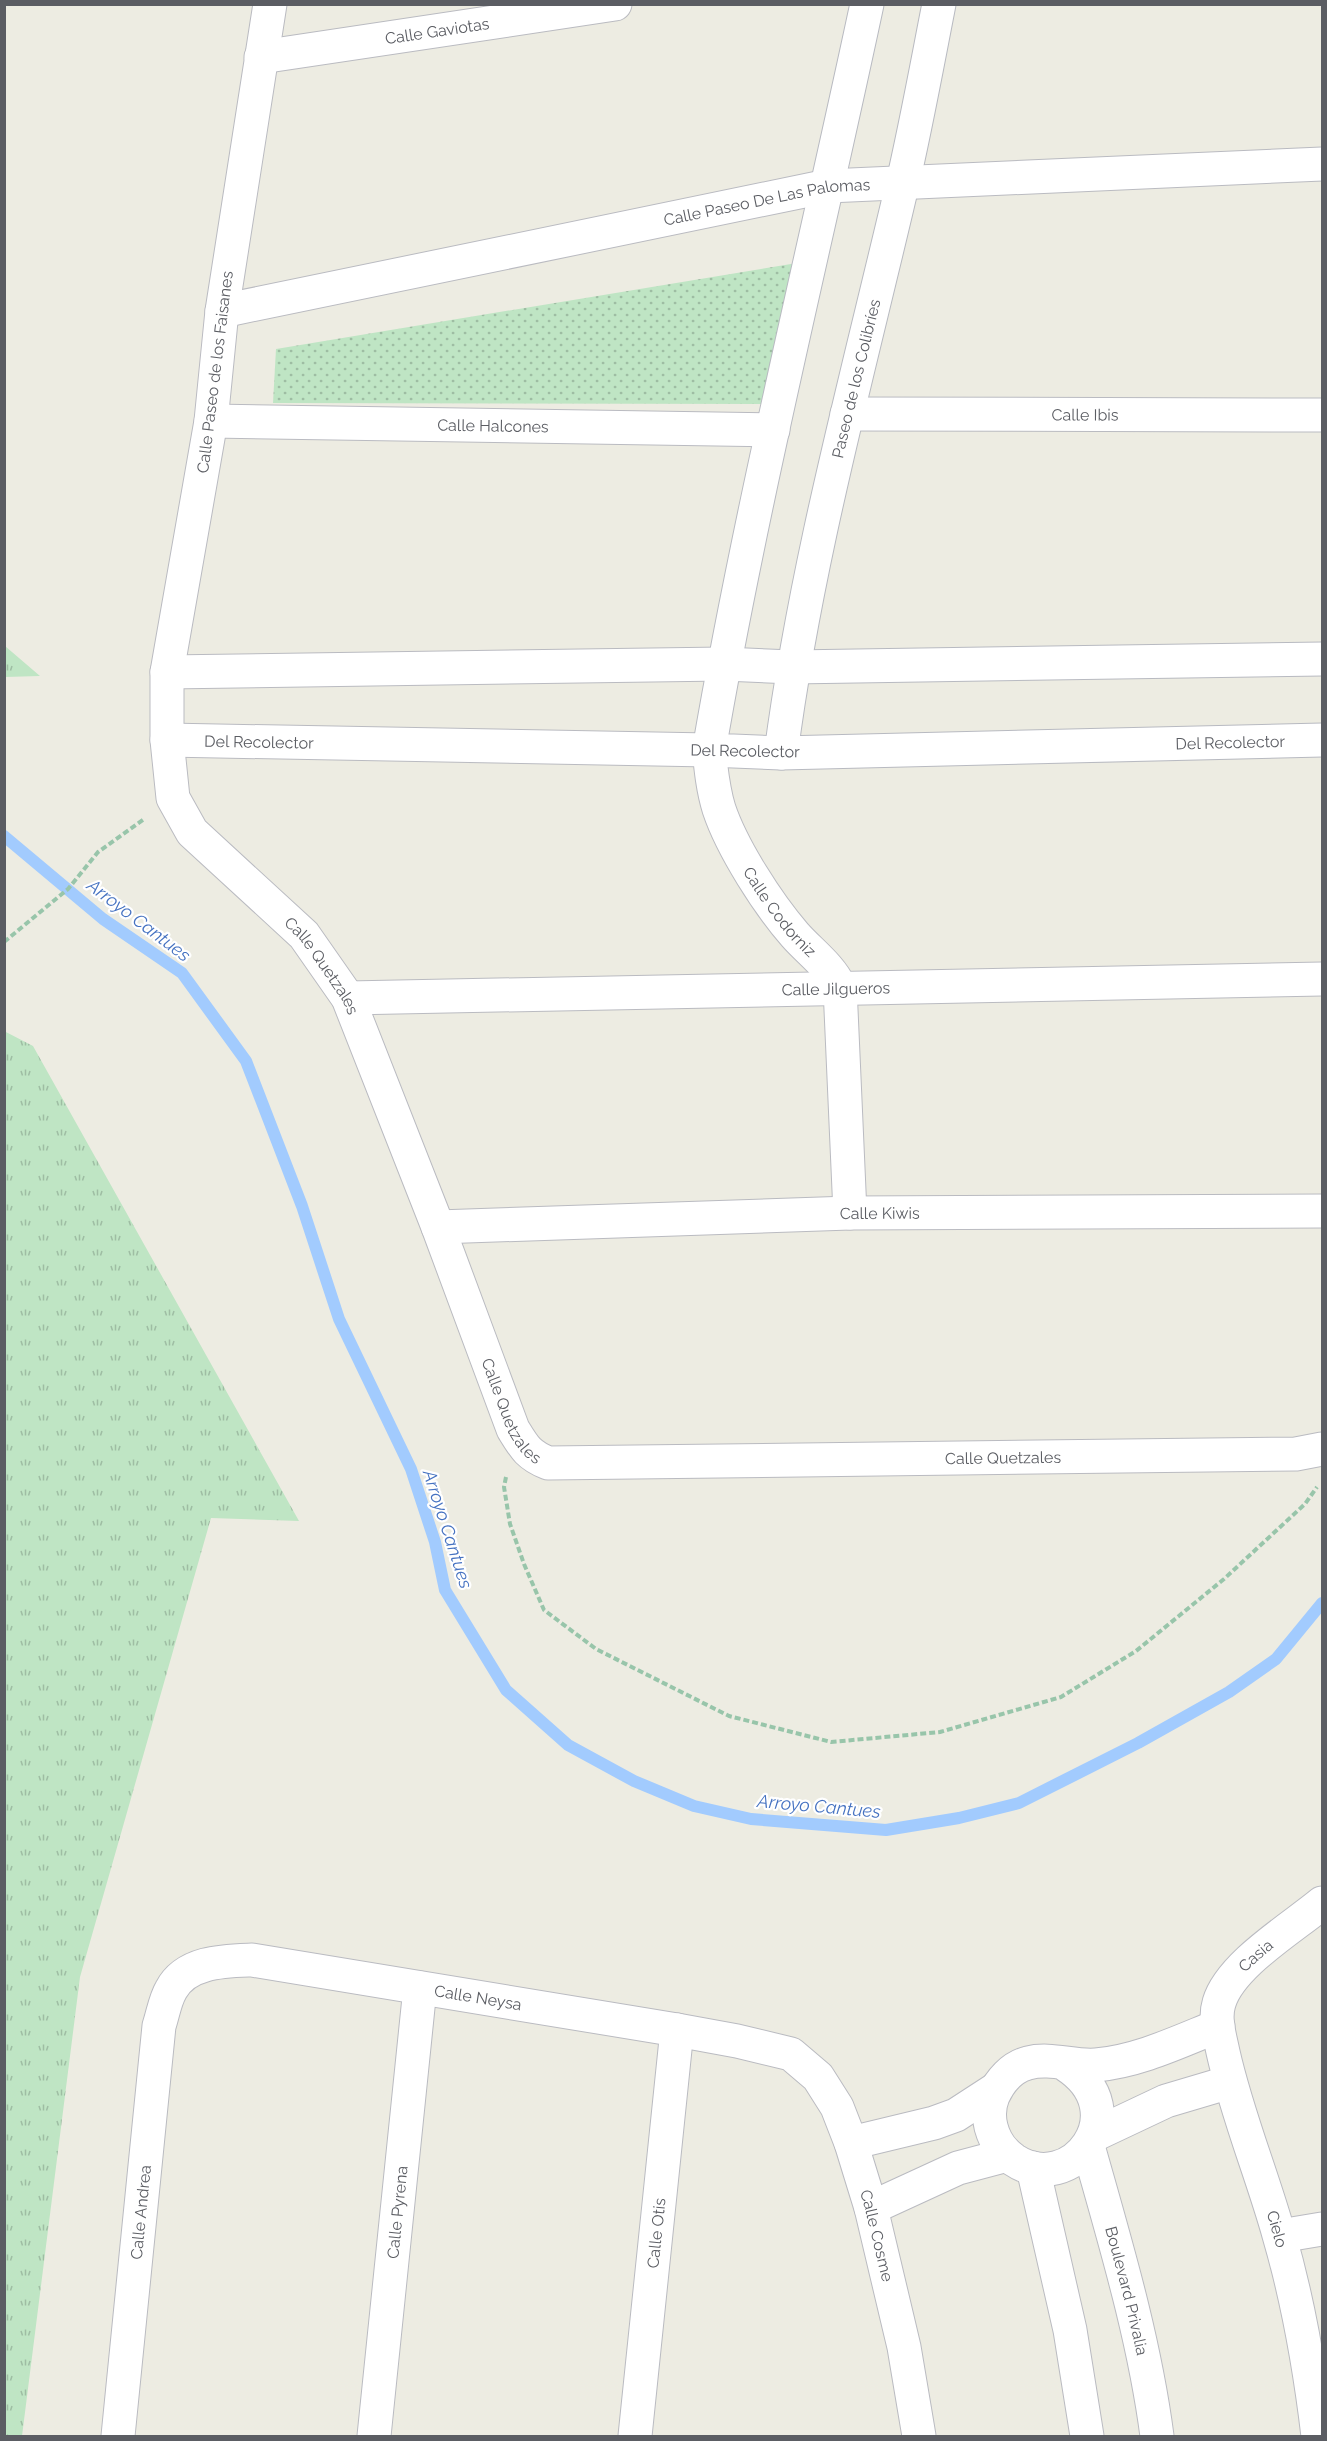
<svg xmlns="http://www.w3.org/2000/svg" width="1327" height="2441" viewBox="0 0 1327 2441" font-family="Raleway,sans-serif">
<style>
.grass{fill:url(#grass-tufts)}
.park{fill:url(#park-dots)}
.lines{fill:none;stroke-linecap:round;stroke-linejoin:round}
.stream{stroke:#a2cbfe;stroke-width:12}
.street-casing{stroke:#babbc1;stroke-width:35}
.secondary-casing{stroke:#b8bac1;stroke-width:35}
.path{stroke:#98c5aa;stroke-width:4;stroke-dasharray:6 3;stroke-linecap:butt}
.street{stroke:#fff;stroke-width:33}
.secondary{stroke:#fff;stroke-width:33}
.labels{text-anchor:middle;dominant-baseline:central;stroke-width:4.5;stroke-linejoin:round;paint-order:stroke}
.street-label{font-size:16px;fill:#5b5d63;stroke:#fff}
.water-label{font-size:18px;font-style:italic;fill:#4572c1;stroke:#fff}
</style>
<defs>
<pattern id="grass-tufts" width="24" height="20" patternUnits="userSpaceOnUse" patternTransform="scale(1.5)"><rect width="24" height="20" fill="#bfe5c4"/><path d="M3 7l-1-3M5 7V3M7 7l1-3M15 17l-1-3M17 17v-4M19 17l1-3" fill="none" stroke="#9ebda3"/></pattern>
<pattern id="park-dots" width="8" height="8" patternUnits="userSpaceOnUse" patternTransform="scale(1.5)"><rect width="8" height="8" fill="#bfe5c4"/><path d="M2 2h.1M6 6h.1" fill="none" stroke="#9ebda3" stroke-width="1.8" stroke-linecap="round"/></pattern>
</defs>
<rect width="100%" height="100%" fill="#edece2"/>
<path class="grass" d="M 5,646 L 40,676 L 5,677 Z
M 4,1031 L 33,1046 L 299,1521 L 211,1518 L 80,1977 L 22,2436 L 4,2436 Z"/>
<path class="park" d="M 797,263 L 765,404 L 273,403 L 276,349 Z"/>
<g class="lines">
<path class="stream" d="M 4,836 L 103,919 L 182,973 L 246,1061 L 302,1206 L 339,1319 L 411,1469 L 435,1542 L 445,1590 L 506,1690 L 568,1745 L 634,1781 L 694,1806 L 751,1819 L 886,1830 L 959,1818 L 1019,1803 L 1138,1743 L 1229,1692 L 1276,1659 L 1322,1603"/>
<g class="street-casing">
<g id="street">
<path id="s1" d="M 270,4 L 222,311 L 211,421 L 167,672 L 167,740 L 173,798 L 192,832 L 304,935 L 348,998 L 438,1227 L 513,1429 C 524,1447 528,1455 548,1463 L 1296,1454 L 1322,1449"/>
<path id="s2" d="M 261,57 L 615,4"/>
<path id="s3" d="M 222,311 L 828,186 L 1322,164"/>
<path id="s4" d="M 847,414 L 1322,415"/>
<path id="s5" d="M 211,421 L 773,430"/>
<path d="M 167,672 L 724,664"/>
<path id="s6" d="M 167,740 L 709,750 C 711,770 713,790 719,809 C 732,848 768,904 795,935 C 810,952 830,966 840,987 L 850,1213"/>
<path id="s7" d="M 348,998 L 1322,979"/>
<path id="s8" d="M 438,1227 L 850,1213 L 1322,1211"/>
<path d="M 1066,2065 C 1138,2112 1071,2198 1014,2160 C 1007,2155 1000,2148 996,2140 C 989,2126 987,2111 993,2096 C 1000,2081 1012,2067 1028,2063 C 1051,2057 1073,2067 1096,2065 C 1139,2061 1178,2042 1218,2026"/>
<path d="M 1094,2135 L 1166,2101 L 1230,2082"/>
<path d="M 851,2143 L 934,2123 L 956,2115 L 996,2089"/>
<path id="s9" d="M 1088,2146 C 1115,2242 1144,2337 1157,2436"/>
<path d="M 1033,2168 L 1070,2330 L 1087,2436"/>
<path d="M 871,2208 L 958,2168 L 1007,2155"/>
<path d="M 1280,2236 L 1322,2229"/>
<path id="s10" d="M 118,2436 L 159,2026 C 163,2014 165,2000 171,1990 C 186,1961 225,1961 252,1960 L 677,2030 L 737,2041 L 791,2054 L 818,2077 L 837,2107 L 851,2143 L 871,2208 L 904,2347 L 919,2436"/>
<path id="s11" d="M 374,2436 L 420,1988"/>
<path id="s12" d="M 635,2436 L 677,2030"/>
<path id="s13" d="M 1318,2436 C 1310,2369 1298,2300 1279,2235 C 1262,2174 1237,2115 1223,2052 C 1220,2037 1214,2019 1219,2003 C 1230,1965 1292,1928 1322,1903"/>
</g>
</g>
<g class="secondary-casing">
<g id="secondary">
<path id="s14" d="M 867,4 C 814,253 752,500 709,750 L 781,753 L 1322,740"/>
<path d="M 724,664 L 792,667 L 1322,659"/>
<path id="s15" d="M 781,753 C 806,562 858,374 902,186 C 916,126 927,65 939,4"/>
</g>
</g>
<path class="path" d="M 4,942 L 68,889 L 98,852 L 144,819
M 506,1477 L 504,1487 L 510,1524 L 524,1564 L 544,1610 L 596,1649 L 729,1716 L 831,1742 L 940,1732 L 1061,1697 L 1136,1651 L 1224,1579 L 1305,1504 L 1317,1487"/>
<use href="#street" class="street"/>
<use href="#secondary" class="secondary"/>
</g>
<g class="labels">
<g class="street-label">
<text stroke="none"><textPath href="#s2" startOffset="178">Calle Gaviotas</textPath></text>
<text stroke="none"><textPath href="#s3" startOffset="556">Calle Paseo De Las Palomas</textPath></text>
<text transform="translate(215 372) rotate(-83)">Calle Paseo de los Faisanes</text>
<text stroke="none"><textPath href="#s15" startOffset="382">Paseo de los Colibríes</textPath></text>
<text stroke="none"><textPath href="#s4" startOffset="238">Calle Ibis</textPath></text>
<text stroke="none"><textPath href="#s5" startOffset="282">Calle Halcones</textPath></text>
<text stroke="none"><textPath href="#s6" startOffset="92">Del Recolector</textPath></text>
<text stroke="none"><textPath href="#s14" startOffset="1284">Del Recolector</textPath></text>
<text transform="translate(745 751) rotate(1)">Del Recolector</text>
<text stroke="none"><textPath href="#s6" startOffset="722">Calle Codorniz</textPath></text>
<text stroke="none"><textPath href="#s1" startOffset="1029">Calle Quetzales</textPath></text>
<text stroke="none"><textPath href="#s7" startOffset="488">Calle Jilgueros</textPath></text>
<text stroke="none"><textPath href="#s8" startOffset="442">Calle Kiwis</textPath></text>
<text stroke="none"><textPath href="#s1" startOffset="1515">Calle Quetzales</textPath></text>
<text stroke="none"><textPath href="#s1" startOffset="2037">Calle Quetzales</textPath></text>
<text stroke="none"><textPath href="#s13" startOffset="507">Casia</textPath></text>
<text stroke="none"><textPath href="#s10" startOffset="770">Calle Neysa</textPath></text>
<text stroke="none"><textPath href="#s10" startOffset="225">Calle Andrea</textPath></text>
<text stroke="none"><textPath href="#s11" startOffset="225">Calle Pyrena</textPath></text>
<text transform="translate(1277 2229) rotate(74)">Cielo</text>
<text stroke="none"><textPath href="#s12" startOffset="204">Calle Otis</textPath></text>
<text stroke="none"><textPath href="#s10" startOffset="1294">Calle Cosme</textPath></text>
<text stroke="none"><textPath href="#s9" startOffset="150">Boulevard Privalia</textPath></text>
</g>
<g class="water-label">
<text transform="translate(139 920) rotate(37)">Arroyo Cantues</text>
<text transform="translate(448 1529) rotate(72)">Arroyo Cantues</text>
<text transform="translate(819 1806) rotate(5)">Arroyo Cantues</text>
</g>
</g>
<rect width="1327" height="2441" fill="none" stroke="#5b5d63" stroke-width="12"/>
</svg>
